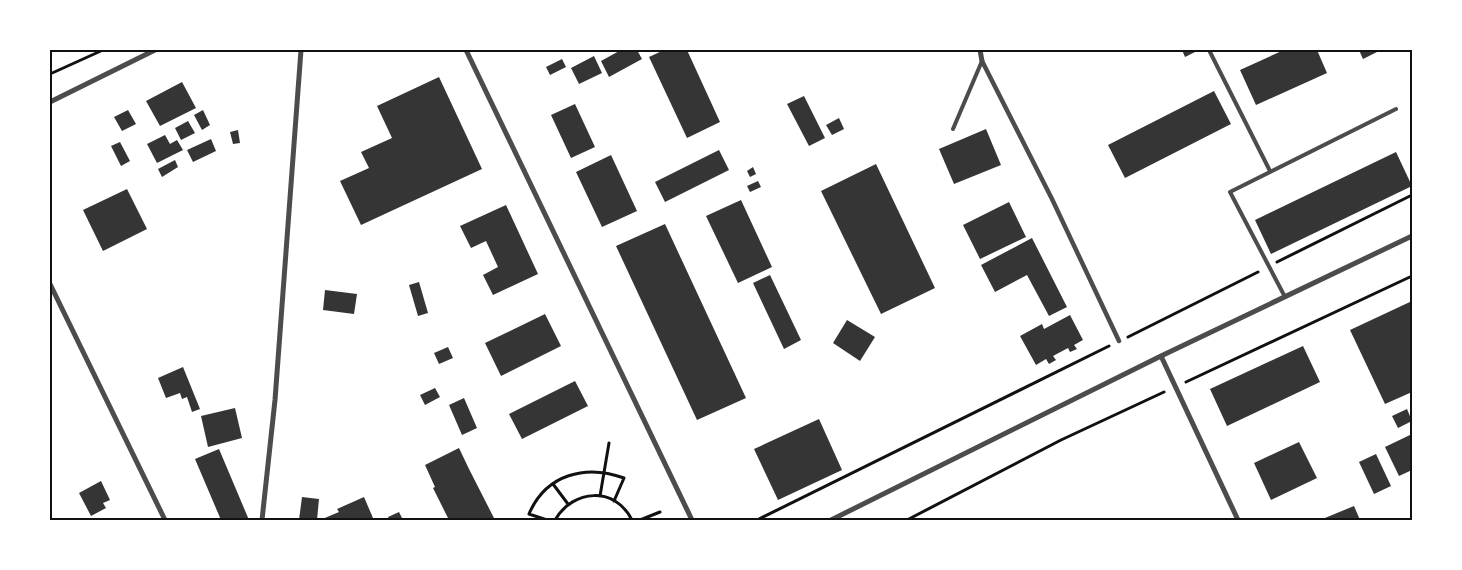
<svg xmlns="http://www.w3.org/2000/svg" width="1462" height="570" viewBox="0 0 1462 570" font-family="Ubuntu,sans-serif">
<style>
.building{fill:#353535}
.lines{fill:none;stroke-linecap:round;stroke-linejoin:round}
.path{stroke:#111;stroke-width:3}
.service{stroke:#4c4c4c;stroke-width:4}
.pedestrian{stroke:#4c4c4c;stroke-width:4.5}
.minor{stroke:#4c4c4c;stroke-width:5}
.neatline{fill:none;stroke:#111;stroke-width:2}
</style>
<rect width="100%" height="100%" fill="#fff"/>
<path class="building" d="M 621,50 L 637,50 L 642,59 L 609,77 L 601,61 Z
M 664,50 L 687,50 L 720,122 L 687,138 L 649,57 Z
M 1182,50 L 1199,50 L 1185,57 Z
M 1284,50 L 1317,50 L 1327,73 L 1256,105 L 1240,70 Z
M 1359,50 L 1381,50 L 1363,59 Z
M 594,56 L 602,73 L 579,84 L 571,68 Z
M 562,59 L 566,67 L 550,75 L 546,67 Z
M 439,77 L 482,169 L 361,225 L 340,181 L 369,168 L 361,152 L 392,138 L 377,106 Z
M 182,82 L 196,108 L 160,126 L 146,101 Z
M 1214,91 L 1231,124 L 1125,178 L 1108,145 Z
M 804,96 L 825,138 L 809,146 L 787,104 Z
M 575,104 L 595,147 L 571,158 L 551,115 Z
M 128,110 L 136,124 L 122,131 L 114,117 Z
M 203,110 L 210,125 L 202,130 L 194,115 Z
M 839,118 L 844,129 L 832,135 L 826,125 Z
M 188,121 L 195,133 L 181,140 L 175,128 Z
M 986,129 L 1001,165 L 954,184 L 939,149 Z
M 238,130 L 240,143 L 233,144 L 230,132 Z
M 165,135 L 170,144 L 177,140 L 183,150 L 157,163 L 147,144 Z
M 211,139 L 216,151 L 193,162 L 187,150 Z
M 120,142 L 130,161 L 121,166 L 111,146 Z
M 719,150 L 729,170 L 665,202 L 655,182 Z
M 1396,152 L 1412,186 L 1271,254 L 1255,220 Z
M 611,155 L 637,211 L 602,227 L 576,172 Z
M 175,160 L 178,167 L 162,177 L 158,169 Z
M 876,164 L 935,288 L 881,314 L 821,191 Z
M 753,167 L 756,174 L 750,177 L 747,171 Z
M 758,181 L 761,187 L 750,192 L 747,186 Z
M 127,189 L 147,229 L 103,251 L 83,210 Z
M 741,200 L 772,267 L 738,283 L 706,216 Z
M 1009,202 L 1026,237 L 980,259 L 963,225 Z
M 506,205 L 538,274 L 493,295 L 483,275 L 498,267 L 486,241 L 471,248 L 460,226 Z
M 665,224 L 746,398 L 697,420 L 616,246 Z
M 1032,238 L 1067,307 L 1049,316 L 1027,275 L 995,292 L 981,265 Z
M 770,275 L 801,340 L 784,349 L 753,283 Z
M 419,282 L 428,313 L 418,316 L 409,285 Z
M 325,290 L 357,294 L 354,314 L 323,310 Z
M 1412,301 L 1412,392 L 1385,404 L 1350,330 Z
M 545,314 L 561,346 L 501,376 L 485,343 Z
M 1070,315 L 1083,340 L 1074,345 L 1077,349 L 1070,352 L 1068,348 L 1053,356 L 1056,360 L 1049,364 L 1046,359 L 1036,365 L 1020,336 L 1042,324 L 1044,329 Z
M 847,320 L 875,337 L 860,361 L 833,343 Z
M 1303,346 L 1320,382 L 1227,426 L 1210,389 Z
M 448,347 L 453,358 L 439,364 L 434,353 Z
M 183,367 L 200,409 L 192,412 L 187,397 L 182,399 L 180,393 L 166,398 L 158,378 Z
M 575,381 L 588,406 L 522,439 L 509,414 Z
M 435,388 L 440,397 L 425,405 L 420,395 Z
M 464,398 L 477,428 L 462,435 L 449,405 Z
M 235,408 L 242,438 L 208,447 L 201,416 Z
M 1407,409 L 1412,421 L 1398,428 L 1392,416 Z
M 819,419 L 842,470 L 778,500 L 754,449 Z
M 1412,434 L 1412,470 L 1399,476 L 1385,447 Z
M 1299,442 L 1317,478 L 1271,500 L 1254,463 Z
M 459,448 L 469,469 L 495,520 L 449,520 L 433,488 L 435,487 L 425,465 Z
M 219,449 L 249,520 L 221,520 L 195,459 Z
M 1376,454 L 1391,486 L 1374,494 L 1359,462 Z
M 101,481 L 110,500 L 103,503 L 106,508 L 91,516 L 79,493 Z
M 302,497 L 319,499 L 317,520 L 299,520 Z
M 364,497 L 373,518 L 368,520 L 320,520 L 339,512 L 337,509 Z
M 1354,506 L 1360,520 L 1320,520 Z
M 399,512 L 403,520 L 389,520 L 388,517 Z"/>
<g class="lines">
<path class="path" d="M 50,74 L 103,50
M 1277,262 L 1412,195
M 1128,337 L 1258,272
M 1186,382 L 1412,276
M 553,484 L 568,504
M 600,496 L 609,443
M 547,520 L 529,514 C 546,474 586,464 624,478 L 614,501
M 555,520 C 573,489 615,486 632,520
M 640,520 L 660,512
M 757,520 L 1109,346
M 907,520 L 1061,440 L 1164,392"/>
<path class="service" d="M 1209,50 L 1270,171
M 953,129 L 982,61
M 1285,297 L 1230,192 L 1396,109"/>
<path class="pedestrian" d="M 982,61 L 1052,199 L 1119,341"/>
<path class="minor" d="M 466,50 L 692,520
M 980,50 L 982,61
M 50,102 L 155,50
M 50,284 L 165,520
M 1161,356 L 1238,520
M 262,520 L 275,400 L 301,50
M 831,520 L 1161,356 L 1412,236"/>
</g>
<rect width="1462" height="570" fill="none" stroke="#ffffff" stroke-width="102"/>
<rect x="51" y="51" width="1360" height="468" class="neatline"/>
</svg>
